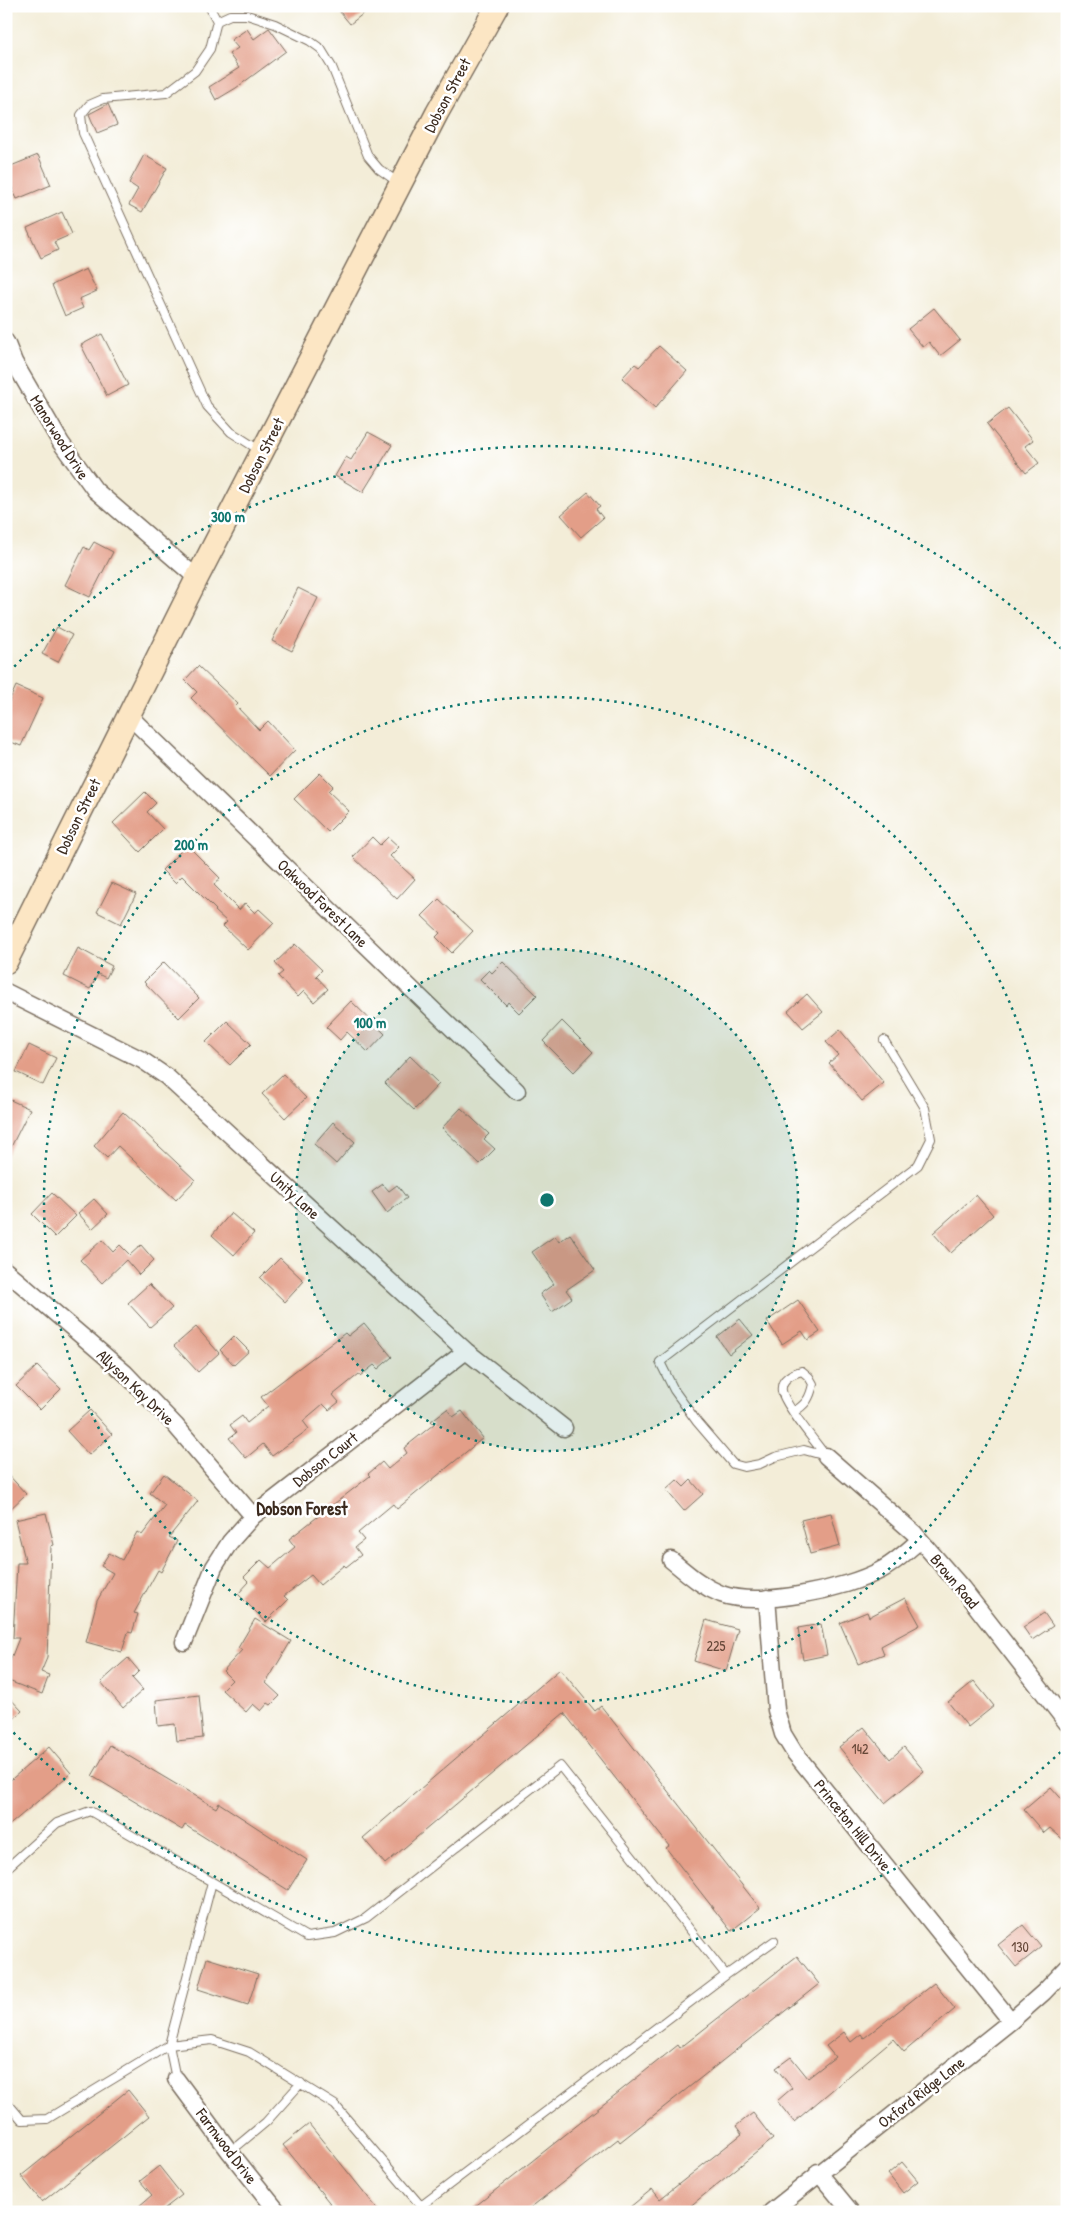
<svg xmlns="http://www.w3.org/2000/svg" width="1073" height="2218" viewBox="0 0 1073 2218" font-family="'Patrick Hand',sans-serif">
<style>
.building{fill:#e39e88}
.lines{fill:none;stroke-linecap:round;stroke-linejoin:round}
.lane-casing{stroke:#7b6e5f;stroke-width:10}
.street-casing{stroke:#7b6e5f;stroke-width:19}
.secondary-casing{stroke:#7b6e5f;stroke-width:25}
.lane{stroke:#fff;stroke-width:8}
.street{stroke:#fff;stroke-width:16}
.secondary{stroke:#fce6c4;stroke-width:22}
.ring{fill:none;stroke:#0f766e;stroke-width:2.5;stroke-dasharray:2.5 5}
.labels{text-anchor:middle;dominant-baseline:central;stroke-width:5;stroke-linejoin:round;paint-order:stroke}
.number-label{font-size:14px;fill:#654738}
.street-label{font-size:16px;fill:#3b2a1e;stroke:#fff}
.neighbourhood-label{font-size:18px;font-weight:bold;fill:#3b2a1e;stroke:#fff}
.centre{fill:#0f766e;stroke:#fff;stroke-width:2.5}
.ring-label{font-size:15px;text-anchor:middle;font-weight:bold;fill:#0f766e;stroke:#fff;stroke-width:5;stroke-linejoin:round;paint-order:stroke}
</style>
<rect width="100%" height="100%" fill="#fff"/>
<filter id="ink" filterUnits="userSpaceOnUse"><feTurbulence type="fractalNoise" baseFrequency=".02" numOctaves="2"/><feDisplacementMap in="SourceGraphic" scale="10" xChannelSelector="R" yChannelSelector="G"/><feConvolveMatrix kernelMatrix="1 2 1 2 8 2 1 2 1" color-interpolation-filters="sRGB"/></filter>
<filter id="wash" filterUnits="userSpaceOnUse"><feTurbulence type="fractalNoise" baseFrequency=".0096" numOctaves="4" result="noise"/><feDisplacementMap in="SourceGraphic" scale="20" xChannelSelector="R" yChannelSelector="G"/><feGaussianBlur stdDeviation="1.12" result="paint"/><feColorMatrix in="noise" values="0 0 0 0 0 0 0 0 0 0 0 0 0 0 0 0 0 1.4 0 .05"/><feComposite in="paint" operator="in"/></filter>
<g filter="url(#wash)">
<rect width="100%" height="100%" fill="#f3edd8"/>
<g id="blocks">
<path class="building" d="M 335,6 L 373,6 L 350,24 Z
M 269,28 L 286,51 L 236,88 L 216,100 L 209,87 L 239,68 L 229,54 L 238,48 L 231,40 L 247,29 L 254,39 Z
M 108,104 L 117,125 L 97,133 L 89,114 Z
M 38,155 L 51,185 L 17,199 L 6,175 L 6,168 Z
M 144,155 L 167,168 L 142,212 L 129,205 L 138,189 L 129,183 Z
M 62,212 L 72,234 L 54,242 L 58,250 L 41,258 L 27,228 Z
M 86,269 L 97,291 L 79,299 L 83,308 L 65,316 L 52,285 Z
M 934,308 L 960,340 L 940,356 L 929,342 L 923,347 L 908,329 Z
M 102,334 L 128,385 L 107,396 L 81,345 Z
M 659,346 L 687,371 L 655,408 L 622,378 L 635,364 L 639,367 Z
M 1008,408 L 1033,440 L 1025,446 L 1039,463 L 1026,473 L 987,424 Z
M 368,432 L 392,445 L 363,492 L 335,476 L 346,457 L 351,460 Z
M 588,492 L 600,506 L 596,509 L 603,518 L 581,537 L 561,515 Z
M 94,542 L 113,552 L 90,597 L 65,585 L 84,547 L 89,550 Z
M 298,588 L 318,598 L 292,651 L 272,641 Z
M 57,627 L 72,635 L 58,662 L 42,654 Z
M 198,666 L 238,704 L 236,706 L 259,730 L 268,721 L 295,750 L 270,776 L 191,698 L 197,692 L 185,680 Z
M 16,686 L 43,698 L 21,746 L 6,740 L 6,708 Z
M 320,773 L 333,786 L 328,791 L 349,811 L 328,832 L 294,799 Z
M 145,792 L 156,803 L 147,812 L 163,829 L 140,852 L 113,823 Z
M 372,837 L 380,845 L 388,837 L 399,847 L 390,856 L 415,879 L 397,899 L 353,857 Z
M 187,845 L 220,878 L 214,885 L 239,910 L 245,903 L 255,913 L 259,909 L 274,923 L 248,950 L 223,926 L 227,922 L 215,911 L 216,910 L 182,876 L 175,883 L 162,870 Z
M 112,883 L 136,894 L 121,924 L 97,912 Z
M 439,899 L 473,931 L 452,953 L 436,937 L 440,933 L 422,916 Z
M 295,944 L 322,970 L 316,976 L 328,989 L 314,1002 L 304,991 L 298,997 L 278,976 L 283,972 L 275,963 Z
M 78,948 L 112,966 L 106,978 L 98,974 L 90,989 L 64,976 Z
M 164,962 L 199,998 L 179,1018 L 144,982 Z
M 503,962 L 537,995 L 519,1013 L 508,1002 L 506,1005 L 480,979 L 489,970 L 492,973 Z
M 807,994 L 823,1012 L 803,1028 L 788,1011 Z
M 351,1001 L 385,1034 L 368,1052 L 347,1032 L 340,1040 L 326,1027 Z
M 227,1021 L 251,1044 L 230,1065 L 206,1042 Z
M 562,1021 L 593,1052 L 574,1072 L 543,1041 Z
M 840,1030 L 884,1083 L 862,1101 L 829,1063 L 838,1055 L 826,1042 Z
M 29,1045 L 56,1058 L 43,1085 L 16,1072 Z
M 410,1056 L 439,1084 L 414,1110 L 385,1083 Z
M 283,1074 L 306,1098 L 285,1118 L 262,1094 Z
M 6,1098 L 30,1109 L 6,1157 Z
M 461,1108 L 489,1134 L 484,1139 L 495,1149 L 480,1164 L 442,1128 Z
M 123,1112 L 195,1180 L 176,1200 L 118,1146 L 107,1158 L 94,1146 Z
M 333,1122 L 355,1142 L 336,1164 L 314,1144 Z
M 383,1184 L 389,1191 L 397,1185 L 407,1198 L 387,1213 L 372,1192 Z
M 52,1193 L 76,1216 L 55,1237 L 32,1214 Z
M 976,1195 L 993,1215 L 951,1253 L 933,1233 Z
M 94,1199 L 108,1214 L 92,1229 L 78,1213 Z
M 231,1213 L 254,1233 L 234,1255 L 212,1235 Z
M 570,1234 L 595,1270 L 566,1290 L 572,1298 L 552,1312 L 540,1294 L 554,1284 L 532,1252 L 555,1236 L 559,1242 Z
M 102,1240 L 113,1252 L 120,1245 L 130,1255 L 141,1245 L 154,1260 L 139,1275 L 126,1260 L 102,1283 L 80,1260 Z
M 280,1258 L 304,1281 L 285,1302 L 260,1278 Z
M 149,1284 L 172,1308 L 150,1327 L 128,1303 Z
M 798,1300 L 820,1332 L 808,1340 L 802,1331 L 782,1344 L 767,1321 Z
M 740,1319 L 753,1335 L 729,1354 L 717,1337 Z
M 364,1323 L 392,1357 L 378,1369 L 374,1365 L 360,1376 L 359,1374 L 333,1395 L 339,1402 L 329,1410 L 323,1404 L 303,1421 L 309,1429 L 272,1456 L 263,1444 L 246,1458 L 229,1438 L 236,1433 L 230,1425 L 242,1416 L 247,1423 L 268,1406 L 261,1397 L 345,1333 L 348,1336 Z
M 196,1327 L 219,1353 L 198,1372 L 174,1346 Z
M 234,1336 L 249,1351 L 234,1365 L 220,1350 Z
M 37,1366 L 61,1389 L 40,1410 L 16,1386 Z
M 447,1409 L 453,1417 L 462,1411 L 483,1438 L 397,1509 L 393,1504 L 358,1533 L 364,1540 L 355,1547 L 361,1555 L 346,1567 L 344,1565 L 320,1585 L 311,1575 L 284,1596 L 288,1600 L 266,1622 L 238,1594 L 249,1582 L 244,1577 L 261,1560 L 270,1568 L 295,1547 L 289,1539 L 370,1476 L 368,1474 L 382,1462 L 388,1469 L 407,1453 L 404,1448 L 434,1424 L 431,1421 Z
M 90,1410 L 112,1434 L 89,1455 L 67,1431 Z
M 6,1472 L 26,1494 L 6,1513 Z
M 164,1474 L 198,1501 L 169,1537 L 177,1541 L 161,1572 L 158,1570 L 134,1613 L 138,1614 L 132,1633 L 128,1632 L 122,1652 L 86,1642 L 97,1601 L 113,1573 L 101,1566 L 109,1553 L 122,1560 L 137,1532 L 142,1535 L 165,1505 L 150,1493 Z
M 677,1480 L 684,1487 L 691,1480 L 703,1494 L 684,1511 L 666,1490 Z
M 46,1513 L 54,1545 L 51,1546 L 47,1658 L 41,1672 L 49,1675 L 42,1694 L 6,1680 L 6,1671 L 19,1638 L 13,1638 L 17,1563 L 26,1563 L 15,1520 Z
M 831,1513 L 840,1546 L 810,1554 L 801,1520 Z
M 905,1598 L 920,1625 L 881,1646 L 884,1654 L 858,1664 L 840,1623 L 867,1612 L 869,1617 Z
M 1044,1613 L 1053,1626 L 1032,1640 L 1023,1627 Z
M 255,1619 L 291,1641 L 266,1683 L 280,1696 L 271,1705 L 268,1703 L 261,1711 L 253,1704 L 246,1712 L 222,1690 L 232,1680 L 223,1671 L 242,1650 L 238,1648 Z
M 706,1620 L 738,1629 L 726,1671 L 694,1661 Z
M 821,1624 L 827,1655 L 803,1660 L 798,1628 Z
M 128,1658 L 139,1671 L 132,1678 L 143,1690 L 123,1708 L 101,1682 Z
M 560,1669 L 595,1711 L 601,1706 L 760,1908 L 731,1931 L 666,1848 L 669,1846 L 564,1713 L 385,1864 L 363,1838 Z
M 974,1681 L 994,1706 L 968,1727 L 948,1702 Z
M 6,1694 L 22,1711 L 6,1726 Z
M 199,1695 L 203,1738 L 177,1741 L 175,1724 L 158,1726 L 156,1700 Z
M 864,1727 L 890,1759 L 904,1747 L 924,1771 L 885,1803 L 839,1747 Z
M 110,1745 L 216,1808 L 219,1803 L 307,1860 L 288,1890 L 185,1825 L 182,1830 L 92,1776 Z
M 49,1747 L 71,1773 L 6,1828 L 6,1784 Z
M 1051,1787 L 1067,1805 L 1067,1843 L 1050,1828 L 1044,1833 L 1024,1810 Z
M 1023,1925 L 1041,1947 L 1016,1967 L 998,1945 Z
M 797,1956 L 819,1984 L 620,2142 L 618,2139 L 525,2212 L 468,2212 L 678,2045 L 680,2048 Z
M 207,1958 L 258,1974 L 248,2005 L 198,1989 Z
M 934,1983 L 955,2009 L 904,2052 L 893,2039 L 794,2122 L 777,2101 L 792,2088 L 776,2068 L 791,2057 L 808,2078 L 835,2057 L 826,2046 L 844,2032 L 851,2042 L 861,2034 L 864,2038 Z
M 128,2090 L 149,2116 L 42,2202 L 21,2176 Z
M 753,2113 L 773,2139 L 683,2212 L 624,2212 L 652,2189 L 660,2199 L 742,2134 L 736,2126 Z
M 309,2124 L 380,2212 L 337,2212 L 283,2145 Z
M 902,2162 L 918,2181 L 903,2193 L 888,2174 Z
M 159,2166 L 182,2195 L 160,2212 L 132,2212 L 152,2195 L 140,2181 Z"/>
</g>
</g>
<g filter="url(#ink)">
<use href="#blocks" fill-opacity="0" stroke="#7b6e5f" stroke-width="1"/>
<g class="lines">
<g class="lane-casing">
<path id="lane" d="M 209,6 L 217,21
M 261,451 L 231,432 L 207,406 L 83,133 L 81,115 L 89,105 L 103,99 L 166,93 L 195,71 L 210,49 L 217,21 L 230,15 L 247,15 L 275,24 L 310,41 L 321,49 L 332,67 L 368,156 L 379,169 L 399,183
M 793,1412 C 806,1405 810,1398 813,1384 L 809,1377 L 802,1371 C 793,1373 780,1379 782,1391 C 784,1404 816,1443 826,1456
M 826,1456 L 804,1450 L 775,1457 L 760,1464 L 744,1467 L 733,1464 L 697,1422 L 674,1390 L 660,1362 L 918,1165 L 931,1139 L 925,1108 L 884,1040
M 6,1869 L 57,1823 L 90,1811 L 307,1937 L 335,1933 L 366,1918 L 560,1766 L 726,1975 L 421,2206 L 335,2105 L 249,2052 L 212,2040 L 169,2045 L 47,2119 L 22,2120 L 6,2101
M 726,1975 L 774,1941
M 176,2079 L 169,2045 L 212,1882
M 230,2152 L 266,2122 L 301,2083"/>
</g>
<g class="street-casing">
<path id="street" d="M 6,342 L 14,362 L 61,443 L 95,490 L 197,578
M 128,715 L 517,1091
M 6,992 L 142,1060 L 167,1077 L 466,1351 L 564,1428
M 6,1271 L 125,1373 L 175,1425 L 253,1516
M 826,1456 L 914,1533 L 962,1588 L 1067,1723
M 671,1560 C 687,1573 701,1586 721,1594 C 759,1608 846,1589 881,1570 C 895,1563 908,1550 920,1540
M 767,1598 L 776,1710 L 783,1734 L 794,1752 L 1011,2021
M 184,1642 L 214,1567 L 230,1542 L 253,1516 L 466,1351
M 176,2079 L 230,2152 L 278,2212
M 818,2172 L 851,2212
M 771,2212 L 1011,2021 L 1044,1992 L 1067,1968"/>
</g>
<g class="secondary-casing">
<path id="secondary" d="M 6,962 L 197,578 L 437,113 L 497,6"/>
</g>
<use href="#lane" class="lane"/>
<use href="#street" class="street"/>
<use href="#secondary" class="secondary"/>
</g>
</g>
<circle cx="547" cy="1200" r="251" fill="#0f766e" fill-opacity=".12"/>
<g class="ring">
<circle cx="547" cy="1200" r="251"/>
<circle cx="547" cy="1200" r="503"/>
<path d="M1066 1747A754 754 0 0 1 9 1728M9 672A754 754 0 0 1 1066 653"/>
</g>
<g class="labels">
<g class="number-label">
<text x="716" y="1645">225</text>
<text x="860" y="1748">142</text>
<text x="1020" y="1946">130</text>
</g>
<g class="street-label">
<text transform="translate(447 95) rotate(-62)">Dobson Street</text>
<text transform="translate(60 437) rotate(58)">Manorwood Drive</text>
<text transform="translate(261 455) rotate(-63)">Dobson Street</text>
<text transform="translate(78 816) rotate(-64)">Dobson Street</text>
<text transform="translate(323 903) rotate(44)">Oakwood Forest Lane</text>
<text transform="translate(295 1195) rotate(43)">Unity Lane</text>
<text transform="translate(136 1387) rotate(44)">Allyson Kay Drive</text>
<text transform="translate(325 1459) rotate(-38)">Dobson Court</text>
<text transform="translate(955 1581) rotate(50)">Brown Road</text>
<text transform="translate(853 1825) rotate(51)">Princeton Hill Drive</text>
<text transform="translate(921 2092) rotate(-38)">Oxford Ridge Lane</text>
<text transform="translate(227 2146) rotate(53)">Farmwood Drive</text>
</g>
<g class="neighbourhood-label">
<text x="302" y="1508">Dobson Forest</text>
</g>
</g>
<circle cx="547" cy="1200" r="8" class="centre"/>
<g class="ring-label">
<text x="228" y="522">300 m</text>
<text x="191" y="850">200 m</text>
<text x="370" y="1028">100 m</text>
</g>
<rect width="1073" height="2218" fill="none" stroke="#fff" stroke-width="25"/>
</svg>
